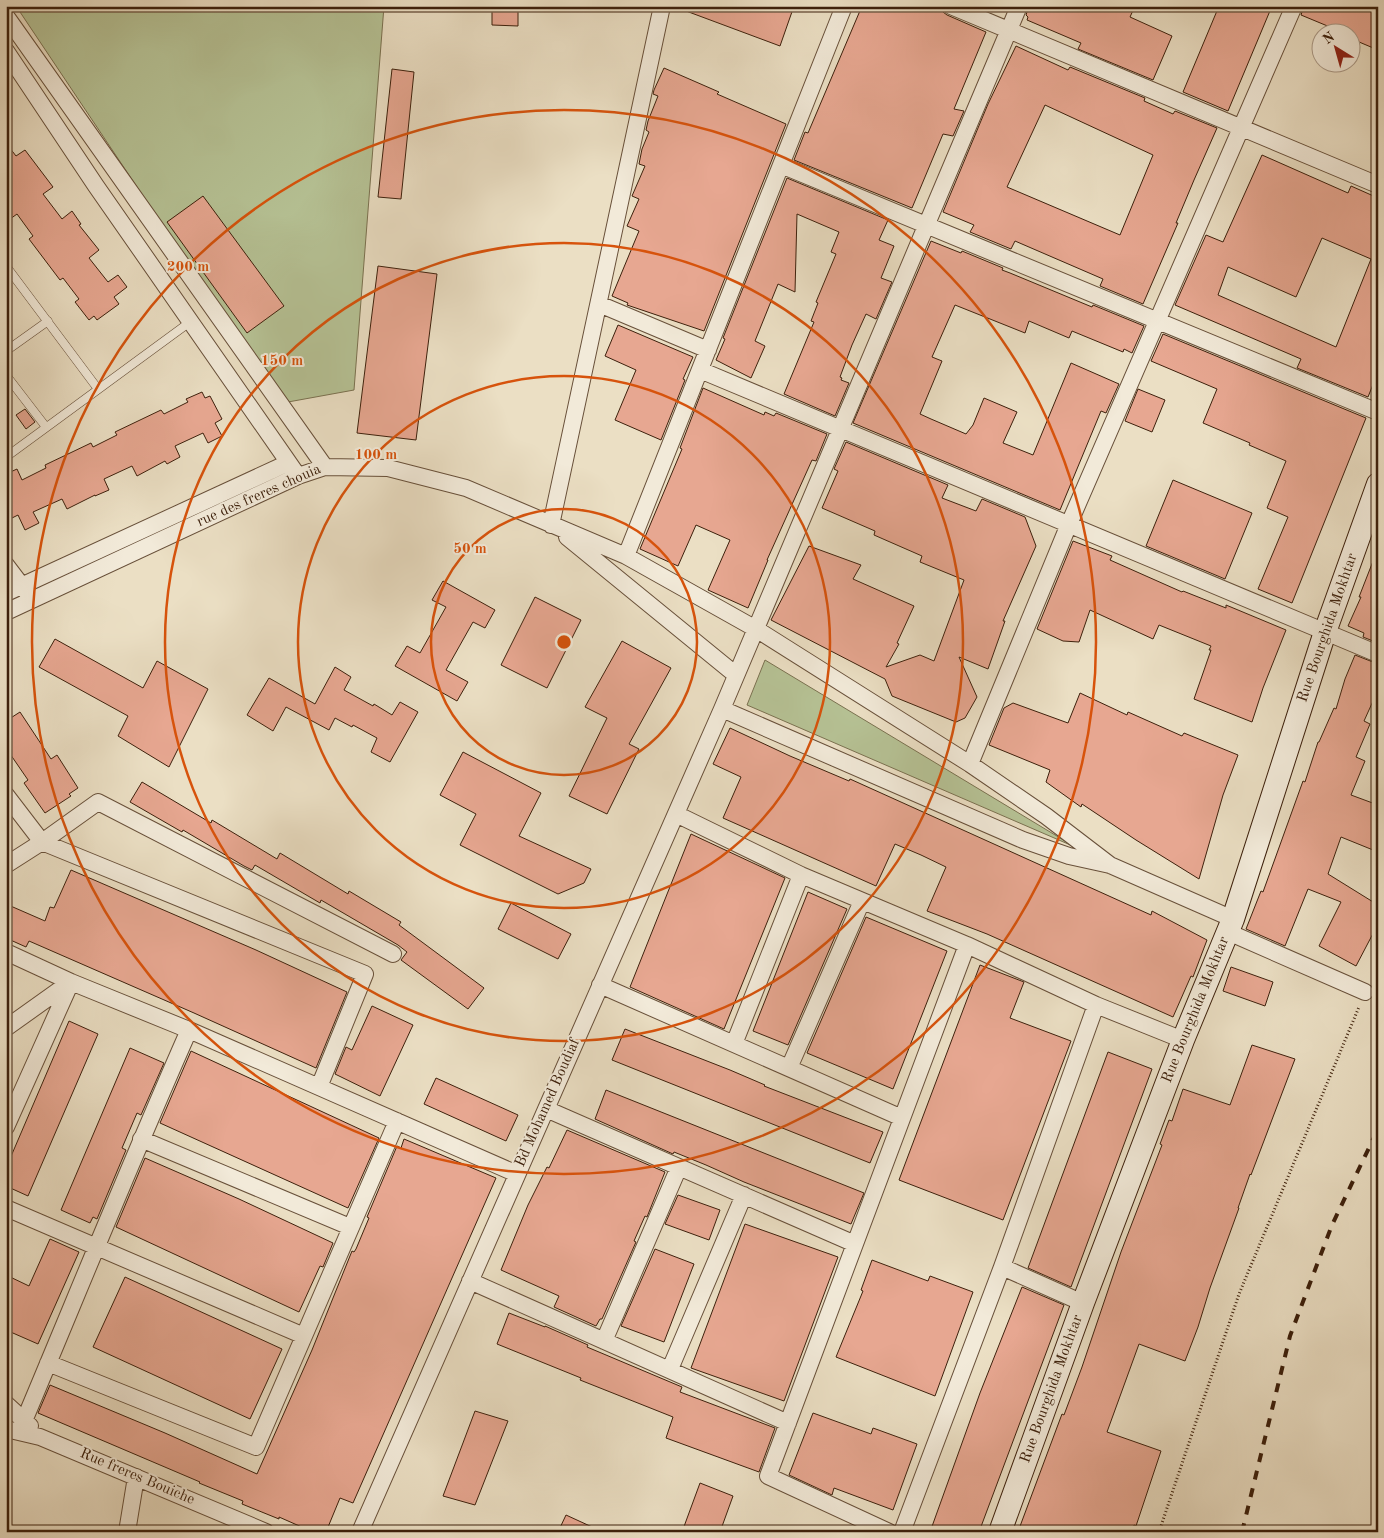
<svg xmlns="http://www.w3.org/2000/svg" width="1384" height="1538" viewBox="0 0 1384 1538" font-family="'Old Standard TT',serif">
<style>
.green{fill:#b6c295;stroke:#7a7150}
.building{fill:#e7a791;stroke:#3d200c;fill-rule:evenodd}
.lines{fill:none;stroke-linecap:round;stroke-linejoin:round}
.lane-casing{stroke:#68503a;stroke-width:9}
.street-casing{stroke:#68503a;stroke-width:18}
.secondary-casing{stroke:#3d200c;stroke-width:24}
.path{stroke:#3d200c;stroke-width:3;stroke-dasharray:1 2.5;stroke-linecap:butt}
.lane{stroke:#f2ead9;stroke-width:8}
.street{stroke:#f2ead9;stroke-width:16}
.secondary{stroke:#f2ead9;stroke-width:22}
.rail{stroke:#3d200c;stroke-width:4;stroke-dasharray:9 9;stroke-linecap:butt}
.ring{fill:none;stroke:#d7530c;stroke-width:2.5}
.labels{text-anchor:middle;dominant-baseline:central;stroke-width:4;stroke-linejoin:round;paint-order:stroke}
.street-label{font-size:15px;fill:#3d200c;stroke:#f2ead9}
.centre{fill:#d7530c;stroke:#f2ead9;stroke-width:2.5}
.ring-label{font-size:15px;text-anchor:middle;font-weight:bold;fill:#d7530c;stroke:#f2ead9;stroke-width:4;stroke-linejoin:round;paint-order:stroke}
</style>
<rect width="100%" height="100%" fill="#ebdfc4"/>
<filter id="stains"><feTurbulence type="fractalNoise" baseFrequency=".004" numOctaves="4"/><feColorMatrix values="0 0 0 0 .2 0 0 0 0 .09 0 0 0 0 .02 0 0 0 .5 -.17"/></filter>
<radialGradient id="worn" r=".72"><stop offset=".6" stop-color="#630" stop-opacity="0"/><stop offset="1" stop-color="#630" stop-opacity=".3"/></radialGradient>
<path class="green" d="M 16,6 L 384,6 L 354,390 L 288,402 L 147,202 Z
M 765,660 L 1075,847 L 747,705 Z"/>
<path class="building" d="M 492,6 L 518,6 L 518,26 L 492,25 Z
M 678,6 L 794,6 L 780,46 L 678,8 Z
M 862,6 L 941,6 L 943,12 L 947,15 L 986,32 L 954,109 L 964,111 L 953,136 L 943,134 L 912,208 L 794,160 L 805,132 L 808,133 Z
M 1029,6 L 1135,6 L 1130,17 L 1172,36 L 1153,80 L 1078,49 L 1081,43 L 1027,20 L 1028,17 L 1026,15 Z
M 1219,6 L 1272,6 L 1228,111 L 1183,92 Z
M 1304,6 L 1378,6 L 1378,50 L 1352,39 L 1352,32 L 1342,32 L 1301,15 Z
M 1016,46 L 1068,70 L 1070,67 L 1145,98 L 1144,101 L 1173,114 L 1175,111 L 1217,128 L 1194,180 L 1176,223 L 1178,223 L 1143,304 L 1100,286 L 1103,279 L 1015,241 L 1011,249 L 970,232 L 974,225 L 943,212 L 988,104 ZM 1045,105 L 1153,155 L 1120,235 L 1007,187 Z
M 664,68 L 719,92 L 717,94 L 786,124 L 704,331 L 627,305 L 628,303 L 612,296 L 639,231 L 627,226 L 639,199 L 632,196 L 645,166 L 639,164 L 642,149 L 649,132 L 646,130 L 648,121 L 658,96 L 653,94 L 654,90 Z
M 392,69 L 414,72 L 401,199 L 378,197 Z
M 6,143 L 16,156 L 25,150 L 53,187 L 43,194 L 62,219 L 72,211 L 81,224 L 79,225 L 99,250 L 89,258 L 108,282 L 118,275 L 127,287 L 114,297 L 119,304 L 97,320 L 94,316 L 89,320 L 75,302 L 79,299 L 63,278 L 60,280 L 29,239 L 33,236 L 17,214 L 6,222 Z
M 1262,155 L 1348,193 L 1351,186 L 1378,198 L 1378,372 L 1368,397 L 1297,368 L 1301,359 L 1175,305 L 1206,235 L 1223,242 ZM 1322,238 L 1371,259 L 1336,347 L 1218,295 L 1228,267 L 1296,297 Z
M 787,178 L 888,220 L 879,240 L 894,246 L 881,278 L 892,282 L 876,319 L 866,314 L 852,345 L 840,377 L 842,378 L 841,380 L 849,383 L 835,416 L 784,394 L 814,322 L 811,321 L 818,303 L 816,302 L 836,254 L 831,252 L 839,232 L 797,214 L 795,292 L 778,284 L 755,341 L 765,346 L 751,378 L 716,360 L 725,339 L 723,338 Z
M 203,196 L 284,306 L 247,333 L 167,222 Z
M 931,241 L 961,253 L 962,251 L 1003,268 L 1002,270 L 1010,273 L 1092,307 L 1093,305 L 1144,326 L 1132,353 L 1124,349 L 1123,352 L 1072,331 L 1069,338 L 1029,321 L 1025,333 L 955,305 L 932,357 L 942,361 L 920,414 L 931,419 L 966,434 L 973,425 L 984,398 L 1017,412 L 1003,443 L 1033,455 L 1071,363 L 1119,384 L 1106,413 L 1101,411 L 1060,510 L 853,423 Z
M 378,266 L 437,274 L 416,440 L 357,433 Z
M 618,325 L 693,357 L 683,379 L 685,380 L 661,440 L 615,420 L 636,370 L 605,356 Z
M 1163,334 L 1366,418 L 1292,603 L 1258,589 L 1288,517 L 1267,508 L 1286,461 L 1249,445 L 1250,443 L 1203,423 L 1217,389 L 1151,361 Z
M 703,388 L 764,415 L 765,412 L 774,416 L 776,413 L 827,434 L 816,461 L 812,460 L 767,560 L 768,560 L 748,608 L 708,590 L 730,540 L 696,525 L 678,566 L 640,549 L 682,449 L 680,448 Z
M 1138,389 L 1165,400 L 1152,432 L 1125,421 Z
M 202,392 L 205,398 L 210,396 L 222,419 L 215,423 L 222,436 L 208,443 L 203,433 L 175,446 L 180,457 L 167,464 L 165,461 L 137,476 L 132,466 L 104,479 L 109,490 L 95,496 L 95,495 L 67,509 L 62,499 L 33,512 L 39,523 L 25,530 L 18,515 L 10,519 L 6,510 L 6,474 L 17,469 L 22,480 L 46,468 L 45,465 L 91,443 L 93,447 L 117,435 L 115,432 L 161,410 L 164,414 L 188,402 L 186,399 Z
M 25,409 L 35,422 L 26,429 L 16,415 Z
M 846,442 L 948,485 L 942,498 L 976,511 L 982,499 L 1025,517 L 1036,546 L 1003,621 L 1005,621 L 988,669 L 959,657 L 977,697 L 965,718 L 956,722 L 892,696 L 885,679 L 771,620 L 809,546 L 861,565 L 853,579 L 914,606 L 897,643 L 899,644 L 886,667 L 920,655 L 934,661 L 964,580 L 920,562 L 922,556 L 874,535 L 875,531 L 822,508 L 838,471 L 834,469 Z
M 1173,480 L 1252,513 L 1225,579 L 1146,546 Z
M 1073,541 L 1112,556 L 1110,560 L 1182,592 L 1183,591 L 1226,608 L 1226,605 L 1286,630 L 1263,688 L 1252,722 L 1194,699 L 1211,650 L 1209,650 L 1211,646 L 1159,625 L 1153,639 L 1090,610 L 1079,642 L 1063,641 L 1037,629 Z
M 1377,551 L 1378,551 L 1378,643 L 1363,637 L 1364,633 L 1348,626 L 1361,597 L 1359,597 Z
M 443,581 L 495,610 L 485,628 L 473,622 L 446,670 L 468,682 L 457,701 L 395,666 L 407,646 L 420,653 L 446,607 L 432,600 Z
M 535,597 L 581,620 L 547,688 L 501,665 Z
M 55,639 L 143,688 L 157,661 L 208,689 L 169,767 L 118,736 L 128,716 L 39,667 Z
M 622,641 L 671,668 L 629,744 L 639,749 L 607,814 L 569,796 L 607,718 L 585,707 Z
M 1355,655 L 1378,664 L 1378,690 L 1364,721 L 1370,724 L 1356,757 L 1365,761 L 1351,795 L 1378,805 L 1378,852 L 1341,837 L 1328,874 L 1378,905 L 1378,924 L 1356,966 L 1319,946 L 1341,902 L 1308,889 L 1285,946 L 1246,929 L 1261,891 L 1263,892 L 1303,781 L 1305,782 L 1318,742 L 1319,742 L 1334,708 L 1336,709 L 1345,679 Z
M 335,667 L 351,677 L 344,690 L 373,706 L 374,704 L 392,715 L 400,702 L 418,712 L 390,762 L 371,752 L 377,738 L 353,725 L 352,727 L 335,718 L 329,730 L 286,707 L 273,731 L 247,715 L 269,678 L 315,704 Z
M 1080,693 L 1127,715 L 1128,712 L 1182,736 L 1184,733 L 1238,755 L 1223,795 L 1199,879 L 1136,840 L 1082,804 L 1081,807 L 1046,782 L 1050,770 L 989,745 L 1004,708 L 1013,703 L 1068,723 Z
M 20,712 L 51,759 L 57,755 L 78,788 L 69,794 L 71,796 L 45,813 L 24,783 L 28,780 L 6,748 L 6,721 Z
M 730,728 L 790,756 L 849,781 L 850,779 L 1151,915 L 1152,911 L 1207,940 L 1193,977 L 1191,976 L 1173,1017 L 987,934 L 927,911 L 946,867 L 921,855 L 895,844 L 876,886 L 723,818 L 741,777 L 713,764 Z
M 463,752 L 541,793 L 519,836 L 591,869 L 584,883 L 558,894 L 460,845 L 476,814 L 440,795 Z
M 142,782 L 211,823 L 212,820 L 277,859 L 280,853 L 348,894 L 349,891 L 401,922 L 399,925 L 484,988 L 468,1009 L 401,960 L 407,952 L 398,945 L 321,900 L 320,903 L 255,865 L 252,870 L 244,866 L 183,830 L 182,832 L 130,802 Z
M 691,834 L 785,878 L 724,1029 L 630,987 Z
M 71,870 L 256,950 L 347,992 L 316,1068 L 194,1013 L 29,941 L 26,947 L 6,938 L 6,904 L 45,921 L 50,907 L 54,908 Z
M 808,892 L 847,909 L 788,1045 L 753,1031 Z
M 511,903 L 571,934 L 558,959 L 498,929 Z
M 866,917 L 947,951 L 893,1089 L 807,1053 Z
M 980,965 L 1024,982 L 1010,1018 L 1071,1041 L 1003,1220 L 899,1180 Z
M 1231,967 L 1273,982 L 1265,1006 L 1223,991 Z
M 372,1006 L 413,1025 L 380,1096 L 335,1074 L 346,1047 L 352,1050 Z
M 69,1021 L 98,1034 L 28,1196 L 6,1186 L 6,1168 Z
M 625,1029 L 730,1070 L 765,1085 L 764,1086 L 883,1132 L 870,1163 L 612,1060 Z
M 1252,1045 L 1295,1059 L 1251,1175 L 1250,1174 L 1238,1208 L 1239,1208 L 1210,1288 L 1198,1327 L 1185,1361 L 1139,1344 L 1107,1432 L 1161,1451 L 1136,1526 L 1134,1525 L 1132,1532 L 1027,1532 L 1019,1529 L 1062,1414 L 1064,1415 L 1082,1367 L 1121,1252 L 1162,1145 L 1160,1144 L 1169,1120 L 1172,1121 L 1183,1089 L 1230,1105 Z
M 130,1048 L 164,1063 L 141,1115 L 137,1113 L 122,1148 L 126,1150 L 97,1219 L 93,1217 L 90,1223 L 61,1210 Z
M 191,1051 L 379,1138 L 348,1208 L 160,1123 Z
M 1108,1052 L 1152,1069 L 1071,1287 L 1028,1268 Z
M 436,1078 L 518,1115 L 506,1141 L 424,1104 Z
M 606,1090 L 864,1193 L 851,1224 L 744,1182 L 706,1165 L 674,1152 L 673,1154 L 595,1119 Z
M 567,1130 L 665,1172 L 647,1217 L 645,1216 L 634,1241 L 636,1242 L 602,1319 L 600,1319 L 596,1326 L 554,1307 L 559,1296 L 501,1270 L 528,1205 L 547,1167 L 549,1168 Z
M 404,1139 L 496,1178 L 353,1503 L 340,1498 L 326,1532 L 313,1532 L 279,1517 L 279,1519 L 242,1504 L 243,1501 L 199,1483 L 200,1482 L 38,1413 L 50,1385 L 165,1433 L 257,1474 L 312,1350 L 352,1251 L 354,1252 L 356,1249 L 369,1218 L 367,1217 L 397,1146 L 401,1148 Z
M 145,1158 L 239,1199 L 333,1243 L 323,1267 L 320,1266 L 299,1312 L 116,1227 Z
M 678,1195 L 720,1210 L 709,1240 L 665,1224 Z
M 745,1224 L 838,1257 L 784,1401 L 691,1368 Z
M 50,1239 L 79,1252 L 38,1344 L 6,1330 L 6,1275 L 29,1286 Z
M 655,1249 L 694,1264 L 664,1342 L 621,1326 Z
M 872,1260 L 928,1281 L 930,1276 L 973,1292 L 935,1396 L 836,1357 L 863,1291 L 861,1290 Z
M 125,1277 L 282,1349 L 250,1419 L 93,1347 Z
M 1022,1287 L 1064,1305 L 1052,1337 L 979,1532 L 930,1532 L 980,1393 Z
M 509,1313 L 545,1327 L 545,1326 L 588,1345 L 587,1347 L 682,1387 L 680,1392 L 775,1428 L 759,1472 L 666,1438 L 673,1417 L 580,1380 L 581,1378 L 497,1344 Z
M 475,1411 L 508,1421 L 475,1505 L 443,1496 Z
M 813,1413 L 871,1434 L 873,1428 L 917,1444 L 893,1510 L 834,1488 L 832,1495 L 789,1475 Z
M 700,1483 L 733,1496 L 720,1532 L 682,1532 Z
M 566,1515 L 603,1532 L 558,1532 Z"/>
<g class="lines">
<g class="lane-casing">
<path id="lane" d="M 6,266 L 98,389
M 6,351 L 48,321
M 6,375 L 46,427
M 6,457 L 190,322"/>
</g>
<g class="street-casing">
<path id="street" d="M 951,6 L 1378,185
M 6,16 L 325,467
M 6,51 L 96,186 L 298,476
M 781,165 L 1378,412
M 599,304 L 708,350
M 700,370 L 1378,654
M 551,525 L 662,6
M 567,537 L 736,675
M 626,556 L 844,6
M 6,565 L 28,594
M 6,593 L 288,463
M 6,612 L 298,476 L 325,467 L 388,468 L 466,488 L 626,556 L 756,629 L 970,764 L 1046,816 L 1110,865
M 722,709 L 1023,840 L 1069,856 L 1110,865 L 1233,919
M 970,764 L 1069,524 L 1294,6
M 6,795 L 42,842 L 365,974 L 319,1087
M 676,814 L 801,875 L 967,945 L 1096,1005 L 1183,1040
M 6,865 L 42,842 L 98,802 L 393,954
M 1228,932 L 1365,992
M 6,952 L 71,982 L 189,1030 L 517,1174
M 600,985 L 902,1118
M 6,1028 L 69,983
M 734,1044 L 801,875
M 789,1068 L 862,901
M 546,1109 L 855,1244
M 6,1127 L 71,982
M 141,1139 L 350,1227
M 6,1208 L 304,1336
M 1002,1267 L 1083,1303
M 470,1281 L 788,1423
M 604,1341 L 679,1167
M 48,1363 L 256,1447 L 397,1121
M 670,1369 L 744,1195
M 6,1404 L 30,1426
M 24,1421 C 79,1290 132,1159 189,1030
M 6,1429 L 40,1437 L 266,1532
M 127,1532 L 136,1477
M 360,1532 L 722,709 L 1019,6
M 889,1532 L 768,1476 L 967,945
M 902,1532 L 1002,1267 L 1096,1005"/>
</g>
<g class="secondary-casing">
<path id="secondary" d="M 1000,1532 L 1083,1303 L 1183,1040 L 1233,919 L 1325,632 L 1378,484"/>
</g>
<path class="path" d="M 1159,1532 L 1239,1294 L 1359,1007"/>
<use href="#lane" class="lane"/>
<use href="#street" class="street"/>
<use href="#secondary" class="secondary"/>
<path class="rail" d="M 1242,1532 L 1290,1336 L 1332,1225 L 1378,1129"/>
</g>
<g class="ring">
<circle cx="564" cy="642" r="133"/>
<circle cx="564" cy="642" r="266"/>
<circle cx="564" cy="642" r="399"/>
<circle cx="564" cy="642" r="532"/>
</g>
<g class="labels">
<g class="street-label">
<text transform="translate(259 496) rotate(-24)">rue des freres chouia</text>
<text transform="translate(1328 628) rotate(-71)">Rue Bourghida Mokhtar</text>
<text transform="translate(1196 1010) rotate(-68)">Rue Bourghida Mokhtar</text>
<text transform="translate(548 1103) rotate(-66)">Bd Mohamed Boudiaf</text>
<text transform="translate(1052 1389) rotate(-70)">Rue Bourghida Mokhtar</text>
<text transform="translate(137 1477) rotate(23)">Rue freres Bouiche</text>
</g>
</g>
<circle cx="564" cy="642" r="8" class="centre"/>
<g class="ring-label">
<text x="188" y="271">200 m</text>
<text x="282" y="365">150 m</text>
<text x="376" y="459">100 m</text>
<text x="470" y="553">50 m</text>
</g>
<rect width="1384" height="1538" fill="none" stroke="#ebdfc4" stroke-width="25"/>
<rect x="8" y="8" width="1369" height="1523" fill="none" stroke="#3d200c" stroke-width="2.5"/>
<rect x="12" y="12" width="1359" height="1513" fill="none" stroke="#3d200c"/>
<g transform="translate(1336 48) rotate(323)"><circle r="24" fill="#f2ead9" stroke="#aa9987"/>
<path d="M0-4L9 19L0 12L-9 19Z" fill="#8f2418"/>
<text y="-8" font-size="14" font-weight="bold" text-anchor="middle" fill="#3d200c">N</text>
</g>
<rect width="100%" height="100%" filter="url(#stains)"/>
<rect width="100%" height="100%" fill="url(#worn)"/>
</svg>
